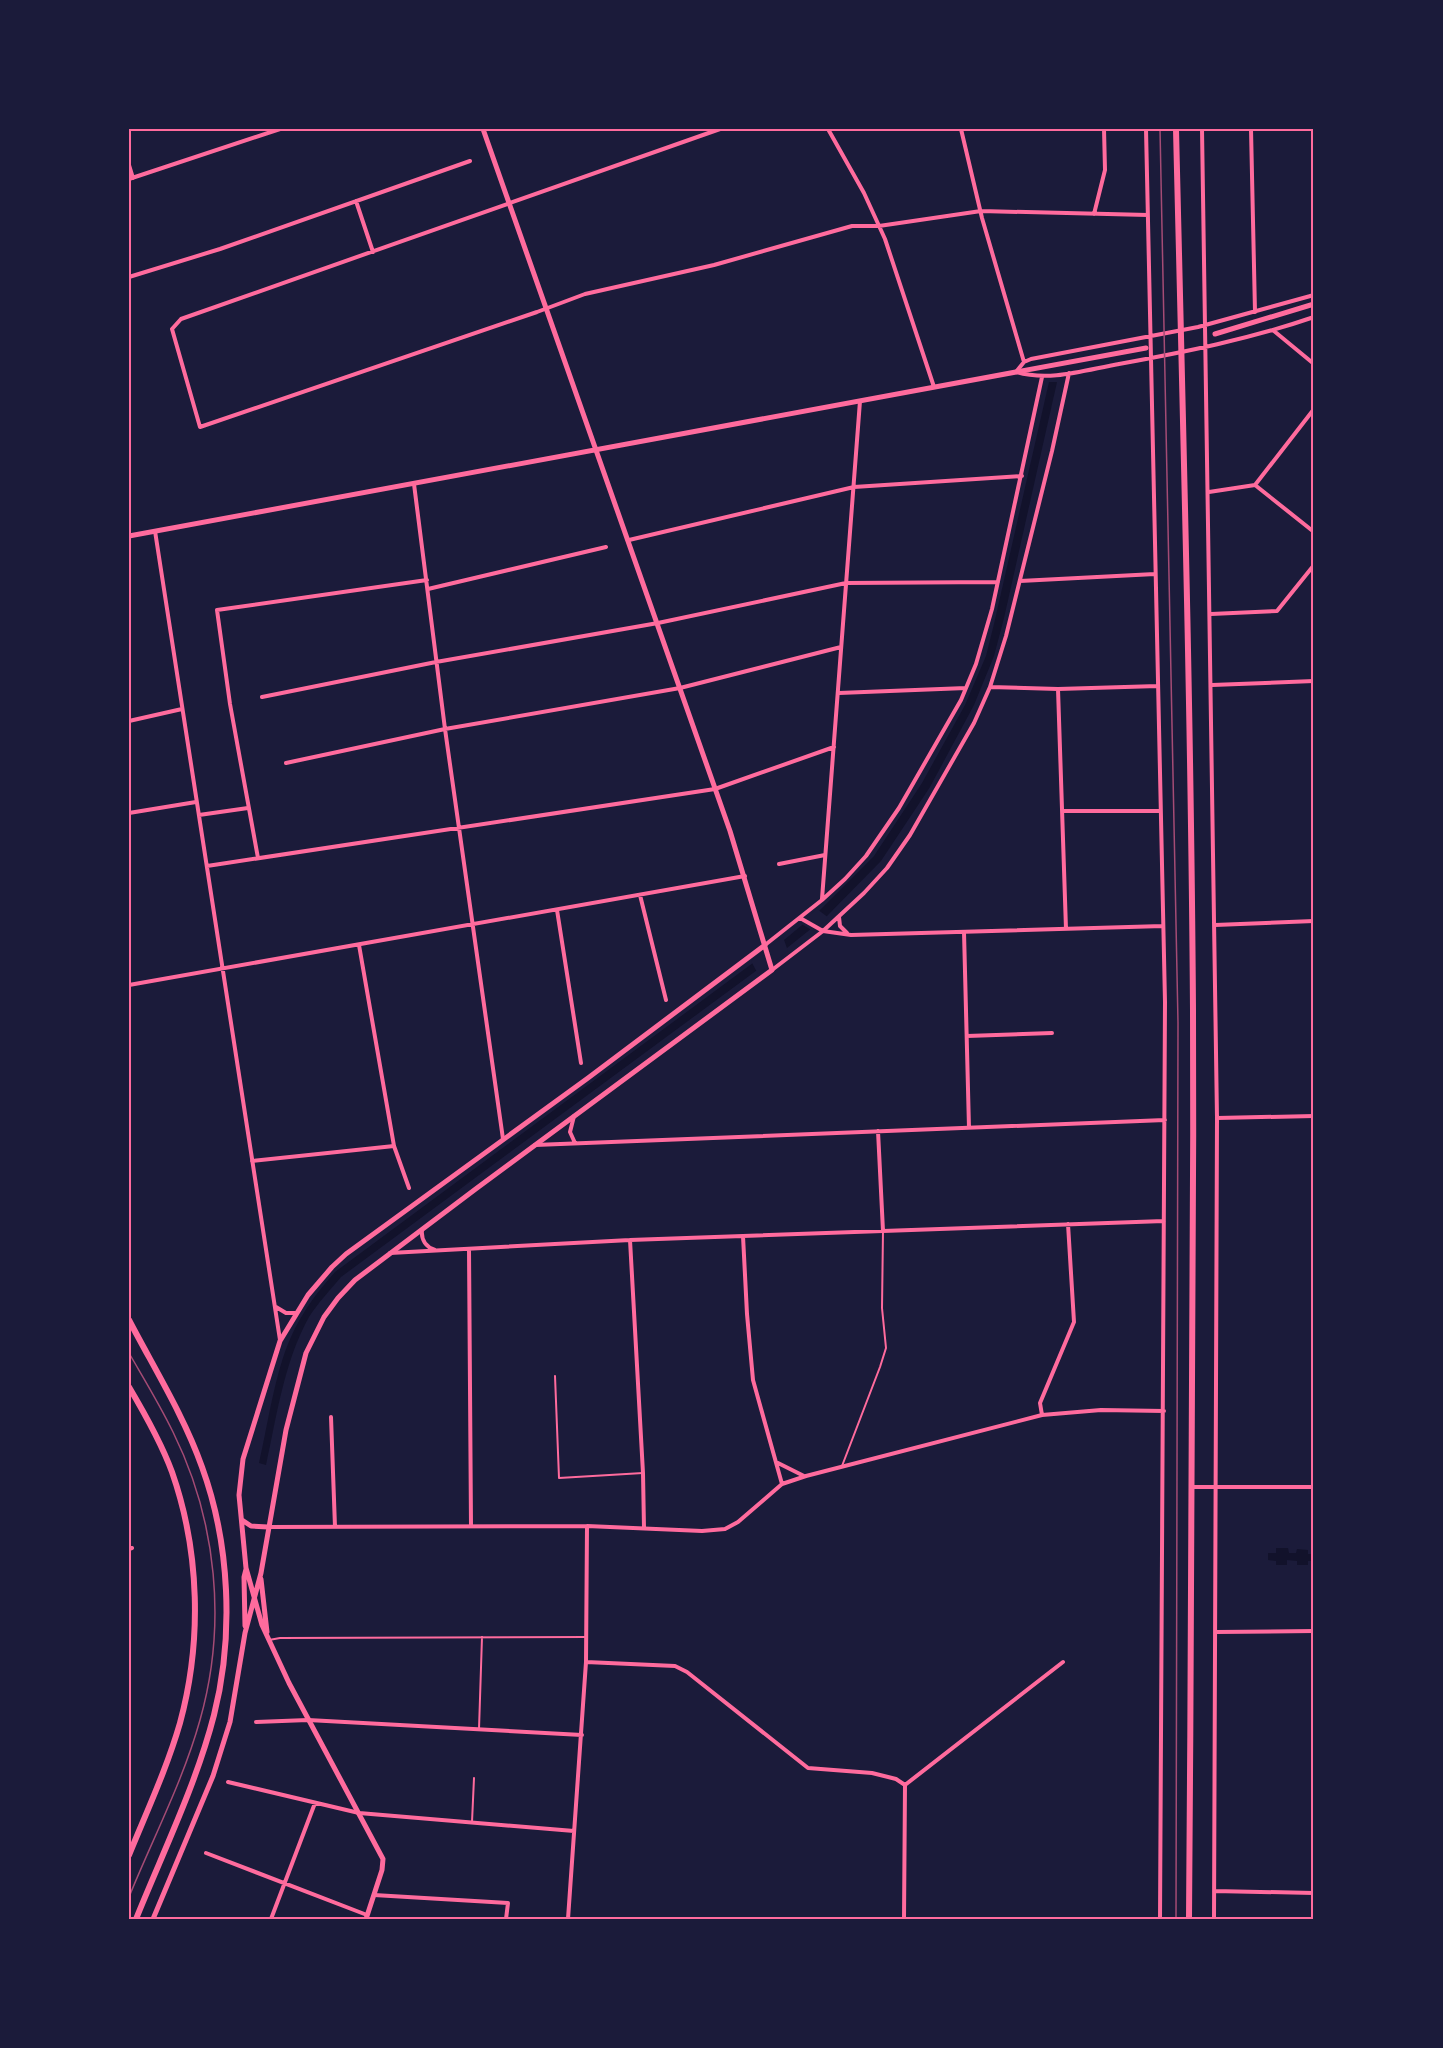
<svg xmlns="http://www.w3.org/2000/svg" width="1443" height="2048" viewBox="0 0 1443 2048" font-family="'Sofia Sans Condensed',sans-serif">
<style>
.water{fill:#12122b}
.pier{fill:#1b1b3a}
.lines{fill:none;stroke-linecap:round;stroke-linejoin:round}
.service{stroke:#ff6b9d;stroke-width:2}
.minor{stroke:#ff6b9d;stroke-width:4}
.tertiary{stroke:#ff6b9d;stroke-width:5}
.primary{stroke:#ff6b9d;stroke-width:6}
.tram{stroke:#a44b75;stroke-width:1.5}
.neatline{fill:none;stroke:#ff6b9d;stroke-width:2}
</style>
<rect width="100%" height="100%" fill="#1b1b3a"/>
<path class="water" d="M 1049,382 L 1057,382 L 1004,618 L 994,656 L 974,705 L 930,787 L 881,861 L 827,916 L 787,948 L 341,1277 C 330,1290 318,1303 309,1317 C 284,1362 277,1415 266,1465 L 259,1463 C 268,1424 275,1372 291,1337 C 302,1312 318,1291 335,1272 L 784,940 L 819,911 L 874,856 L 922,783 L 965,705 L 986,656 L 994,624 Z
M 1276,1548 L 1288,1548 L 1289,1553 L 1296,1553 L 1297,1549 L 1308,1550 L 1308,1554 L 1314,1554 L 1314,1561 L 1308,1561 L 1308,1565 L 1297,1565 L 1297,1561 L 1287,1560 L 1287,1565 L 1276,1565 L 1276,1561 L 1268,1560 L 1268,1553 L 1276,1553 Z"/>
<path class="pier" d="M 817,909 L 829,918 L 813,931 L 800,923 Z
M 783,937 L 788,951 L 758,974 L 751,961 Z"/>
<g class="lines">
<path class="service" d="M 555,1376 L 559,1478 L 643,1473
M 842,1466 L 880,1367 L 886,1348 L 882,1308 L 883,1231
M 269,1640 L 280,1638 L 587,1637
M 479,1729 L 482,1637
M 472,1822 L 474,1778"/>
<path class="minor" d="M 720,129 L 181,319 L 172,329 L 200,427 L 537,312 L 585,294 L 714,265 L 852,226 L 879,226 L 981,211 L 1148,215
M 828,129 L 864,193 L 885,239 L 934,387
M 961,129 L 982,218 L 1024,362
M 1146,129 L 1165,1002 L 1160,1919
M 1202,129 L 1217,1118 L 1214,1919
M 1251,129 L 1255,312
M 129,165 L 133,178
M 129,179 L 280,129
M 356,201 L 373,252
M 1094,214 L 1105,170 L 1104,129
M 129,277 L 220,249 L 470,161
M 1314,295 L 1198,327 L 1031,359 L 1024,362 L 1016,372 C 1050,382 1085,370 1119,364 C 1185,352 1250,339 1314,317
M 1274,331 L 1314,364
M 414,484 L 445,729 L 503,1139
M 1255,485 L 1314,532
M 1209,492 L 1255,485 L 1314,409
M 155,531 L 280,1340
M 629,540 L 854,487 L 1022,476
M 1020,581 L 1155,574
M 428,589 L 606,547
M 1211,614 L 1277,611 L 1314,565
M 1212,685 L 1314,681
M 990,687 L 1058,689 L 1158,686
M 1058,689 L 1066,929
M 839,693 L 966,688
M 262,697 L 436,662 L 658,623 L 846,583 L 998,582
M 129,721 L 182,709
M 286,763 L 445,729 L 680,688 L 841,647
M 1062,811 L 1160,811
M 129,813 L 196,802
M 199,815 L 248,808
M 258,858 L 230,704 L 217,610 L 427,580
M 779,864 L 825,855
M 207,866 L 715,789 L 834,747
M 640,895 L 666,1000
M 822,899 L 860,401
M 557,910 L 581,1063
M 839,917 L 840,926 L 847,933
M 800,918 L 823,931 L 851,935 L 1163,926
M 1215,925 L 1314,921
M 964,932 L 969,1128
M 359,945 L 394,1146 L 409,1188
M 765,945 L 822,900 L 845,879 L 866,856 L 899,808 L 961,700 L 976,664 L 992,609 L 1042,377
M 772,970 L 823,931 L 864,893 L 887,868 L 910,835 L 974,723 L 990,687 L 1006,636 L 1052,451 L 1069,373
M 129,985 L 745,876
M 967,1036 L 1052,1033
M 574,1116 L 570,1132 L 575,1143
M 1217,1118 L 1314,1116
M 878,1131 L 883,1231
M 535,1145 L 1165,1120
M 252,1161 L 394,1146
M 422,1230 C 421,1240 426,1247 435,1250
M 743,1236 L 747,1314 L 753,1380 L 782,1484
M 630,1240 L 643,1473 L 644,1528
M 469,1249 L 471,1526
M 390,1253 L 630,1240 L 1164,1221
M 276,1307 L 286,1313 L 296,1313
M 1042,1415 L 1040,1403 L 1074,1322 L 1068,1224
M 331,1417 L 335,1527
M 776,1462 L 804,1476
M 1192,1487 L 1314,1487
M 269,1527 L 587,1526 L 702,1531 L 725,1529 L 738,1522 L 782,1484 L 806,1476 L 1042,1415 L 1101,1410 L 1164,1411
M 129,1549 L 132,1548
M 1216,1632 L 1314,1631
M 586,1662 L 675,1666 L 687,1672 L 808,1768 L 872,1773 L 896,1779 L 905,1785
M 256,1722 L 308,1720 L 582,1735
M 129,1767 L 129,1773
M 228,1782 L 359,1813 L 574,1831
M 905,1785 L 1063,1662
M 206,1853 L 367,1915
M 1214,1891 L 1314,1893
M 374,1895 L 508,1903 L 506,1919
M 271,1919 L 315,1803
M 568,1919 L 586,1662 L 587,1526
M 904,1919 L 905,1785
M 1313,1919 L 1314,1899"/>
<path class="tertiary" d="M 1215,334 L 1314,304
M 129,536 L 1146,348
M 242,1520 L 251,1526 L 268,1527
M 261,1579 L 267,1632
M 245,1626 L 244,1577 L 246,1569
M 153,1919 L 213,1776 L 230,1722 L 245,1633 L 261,1573 L 286,1430 L 306,1353 L 324,1317 L 338,1298 L 355,1280 L 477,1188 L 772,970 L 730,831 L 483,129
M 366,1919 L 382,1870 L 383,1859 L 289,1683 L 262,1625 L 246,1568 L 239,1495 L 243,1459 L 280,1341 L 308,1295 L 332,1267 L 346,1254 L 588,1078 L 765,945"/>
<path class="primary" d="M 1176,129 C 1183,423 1191,717 1193,1010 C 1194,1313 1191,1616 1189,1919
M 129,1320 C 154,1368 184,1416 202,1467 C 230,1544 234,1636 214,1715 C 196,1785 163,1852 136,1919
M 129,1387 C 145,1414 161,1442 172,1472 C 200,1552 202,1642 180,1723 C 167,1768 147,1811 129,1855"/>
<path class="tram" d="M 1160,129 L 1178,1023 L 1176,1919
M 129,1353 C 144,1379 160,1405 173,1432 C 217,1521 227,1625 200,1720 C 183,1781 153,1838 129,1897"/>
</g>
<rect width="1443" height="2048" fill="none" stroke="#1b1b3a" stroke-width="261"/>
<rect x="130" y="130" width="1182" height="1788" class="neatline"/>
</svg>
